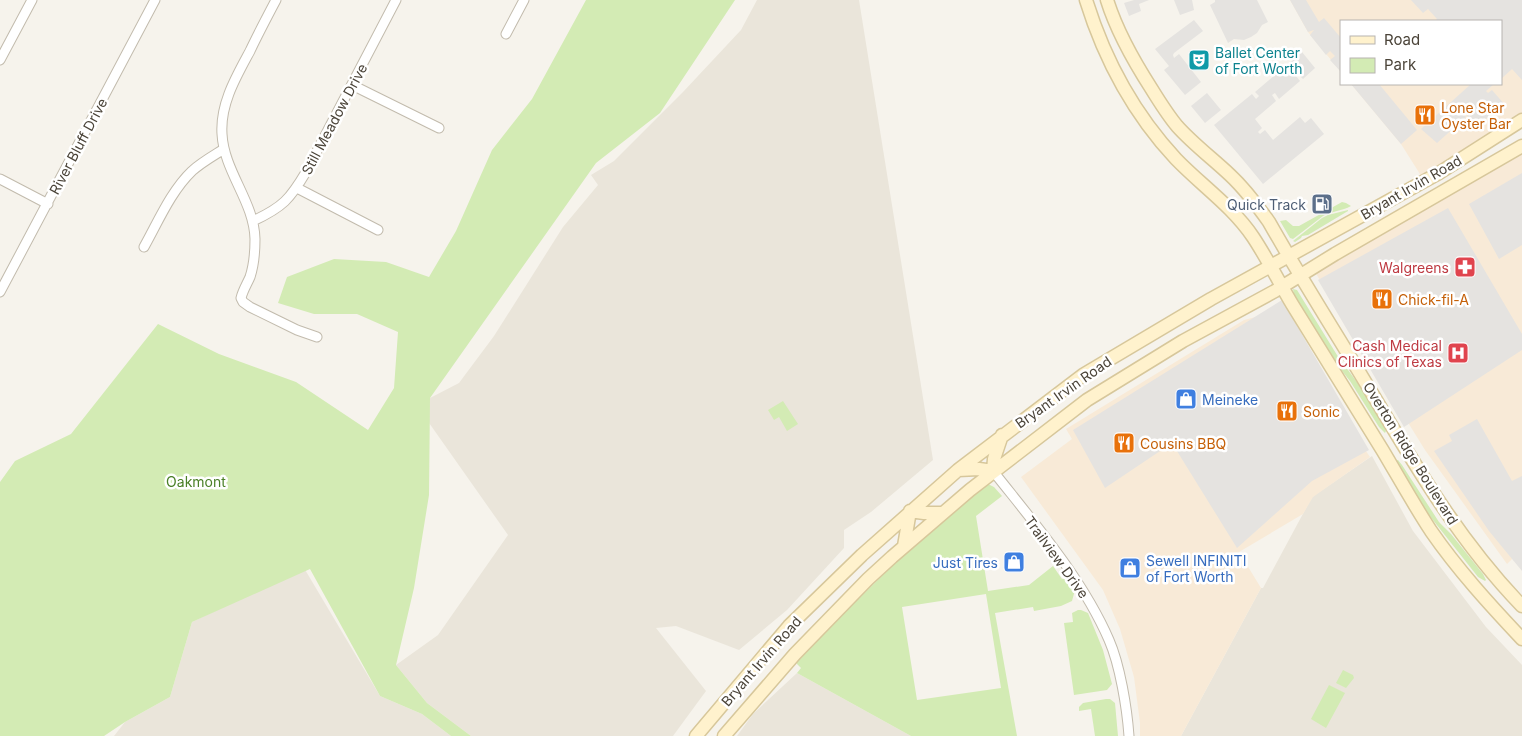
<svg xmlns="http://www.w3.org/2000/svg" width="1522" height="736" viewBox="0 0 1522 736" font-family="Inter,sans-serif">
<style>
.residential{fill:#eae5da}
.commercial{fill:#f8ead7}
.green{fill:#d3ebb4;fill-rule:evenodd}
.parking{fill:#e5e3e0}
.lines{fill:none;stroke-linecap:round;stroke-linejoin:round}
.street-casing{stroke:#c2bbad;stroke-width:11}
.secondary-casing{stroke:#d7c79b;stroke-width:15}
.street{stroke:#fff;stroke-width:9}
.secondary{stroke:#fff2cd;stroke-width:12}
.labels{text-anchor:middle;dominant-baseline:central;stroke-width:5;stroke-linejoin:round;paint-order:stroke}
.culture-label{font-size:14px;fill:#0d838f;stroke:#fff;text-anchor:start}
.food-label{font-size:14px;fill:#c56008;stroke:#fff;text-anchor:start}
.street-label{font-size:14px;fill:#4b4439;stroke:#fff}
.service-label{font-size:14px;fill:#4e5e75;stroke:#fff;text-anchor:end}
.health-label{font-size:14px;fill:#be3a42;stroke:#fff;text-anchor:end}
.shop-label{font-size:14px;fill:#366cbe;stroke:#fff;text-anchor:start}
.park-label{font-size:14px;fill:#4b8028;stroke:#fff}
</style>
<rect width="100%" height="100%" fill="#f6f3ec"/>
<path class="residential" d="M 757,0 L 859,0 L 933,460 L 871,512 L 844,530 L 844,548 L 787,610 L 739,650 L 676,626 L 656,628 L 706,691 L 673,736 L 471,736 L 427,703 L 396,665 L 438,635 L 508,535 L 427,420 L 430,398 L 459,383 L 494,336 L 563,227 L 598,185 L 591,175 L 614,161 L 683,92 L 741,30 Z
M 1372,456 L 1413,531 L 1486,627 L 1522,665 L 1522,736 L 1181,736 L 1261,588 L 1263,588 L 1312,497 Z
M 304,568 L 380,696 L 422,714 L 451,736 L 114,736 L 125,722 L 170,697 L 192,622 Z
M 797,673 L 911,736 L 737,736 L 753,714 Z"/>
<path class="commercial" d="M 1290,0 L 1522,0 L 1522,120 L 1425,182 L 1401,144 L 1351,84 L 1501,84 L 1501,21 L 1341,21 L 1341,72 L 1308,32 Z
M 1522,151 L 1522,549 L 1507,564 L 1425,450 L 1315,272 L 1388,229 L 1481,177 Z
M 1271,313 L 1370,457 L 1313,497 L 1303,514 L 1239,552 L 1261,588 L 1181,736 L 1140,736 L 1140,723 L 1134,677 L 1120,629 L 1103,590 L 1021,477 L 1072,439 L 1066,429 L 1244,320 Z"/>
<path class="green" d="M 586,0 L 735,0 L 660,113 L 596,163 L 430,398 L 429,495 L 414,588 L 396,665 L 427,703 L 471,736 L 451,736 L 422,714 L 380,696 L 310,569 L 192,622 L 170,697 L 125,722 L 104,736 L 0,736 L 0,482 L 15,461 L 71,434 L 158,324 L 219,354 L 296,382 L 368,430 L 394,388 L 398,332 L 357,314 L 314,314 L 278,303 L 287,277 L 334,259 L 386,262 L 429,277 L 456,231 L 492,150 L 532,99 Z
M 1342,202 L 1346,203 L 1351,206 C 1342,211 1332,211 1323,216 L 1293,239 L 1290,238 L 1280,221 L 1286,220 L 1293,226 L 1299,226 Z
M 1348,210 L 1348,211 L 1308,235 L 1302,236 L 1301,238 L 1295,242 L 1293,241 L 1322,218 L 1328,215 Z
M 1293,289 L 1297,290 L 1337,355 L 1362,389 L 1385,429 L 1386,431 L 1385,433 L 1379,427 L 1350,381 L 1331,357 L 1294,295 Z
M 783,401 L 798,424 L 787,431 L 779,417 L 774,420 L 768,410 Z
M 1398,460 L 1402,465 L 1439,522 L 1451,534 L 1483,574 L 1486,580 L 1485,581 L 1478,577 L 1425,510 L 1395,461 Z
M 988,484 L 994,487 L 1002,496 L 976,516 L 988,591 L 1029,585 L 1053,566 L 1062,579 L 1067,578 L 1075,590 L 1072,601 L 1061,606 L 1034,611 L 1033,607 L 995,613 L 1017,736 L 911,736 L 797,673 L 801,668 L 797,664 L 797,662 L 837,620 L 900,558 L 927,534 ZM 986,594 L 1001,688 L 917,700 L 902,607 Z
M 1078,610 L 1081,610 L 1088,613 L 1103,650 L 1112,684 L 1107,690 L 1074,695 L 1064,623 L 1073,622 L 1072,613 Z
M 1343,670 L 1353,675 L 1354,678 L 1346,688 L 1336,683 Z
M 1329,685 L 1345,693 L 1326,728 L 1311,719 Z
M 1106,699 L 1110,699 L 1115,703 L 1118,736 L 1095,736 L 1091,709 L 1079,711 L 1079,707 L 1083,703 Z"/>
<path class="parking" d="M 1134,0 L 1149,0 L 1139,4 L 1141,11 L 1129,16 L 1124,3 Z
M 1174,0 L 1192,0 L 1194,10 L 1180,15 Z
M 1215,0 L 1257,0 L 1268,22 L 1262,25 L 1257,33 L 1251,37 L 1244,40 L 1234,39 L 1228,43 L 1210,5 L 1215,2 Z
M 1290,0 L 1306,0 L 1319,22 L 1324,18 L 1341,38 L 1341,72 L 1330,60 L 1335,56 L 1330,51 L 1326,55 L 1310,35 L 1314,30 L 1308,32 Z
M 1411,0 L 1522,0 L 1522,80 L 1512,69 L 1501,79 L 1501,21 L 1435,21 L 1437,19 L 1428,9 L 1423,13 Z
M 1194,20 L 1203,31 L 1174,53 L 1173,55 L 1174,58 L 1179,54 L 1201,82 L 1185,95 L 1164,70 L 1169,66 L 1155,49 Z
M 1302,52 L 1315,68 L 1303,79 L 1298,74 L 1296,76 L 1300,81 L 1279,99 L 1275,93 L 1272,95 L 1276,101 L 1255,119 L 1262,128 L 1258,132 L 1260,134 L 1265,130 L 1273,140 L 1300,117 L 1305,123 L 1311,118 L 1324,134 L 1263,184 L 1214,125 L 1252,94 L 1256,99 L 1259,96 L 1255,92 L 1282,69 L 1286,74 L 1289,71 L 1286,66 Z
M 1351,84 L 1379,84 L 1417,130 L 1401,144 Z
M 1471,84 L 1494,84 L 1486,91 L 1488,93 L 1492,90 L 1505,105 L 1502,108 L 1502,109 L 1471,128 L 1465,121 L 1468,116 L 1463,112 L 1466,117 L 1437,143 L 1421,129 Z
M 1207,93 L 1221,110 L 1205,123 L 1191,106 Z
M 1522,173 L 1522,245 L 1499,259 L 1469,204 Z
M 1448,208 L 1522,334 L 1522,350 L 1404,427 L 1318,280 Z
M 1282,300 L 1369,450 L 1312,481 L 1237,548 L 1172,443 L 1105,488 L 1073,430 Z
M 1477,419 L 1512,481 L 1522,476 L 1522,571 L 1489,531 L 1434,451 L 1452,441 L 1449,435 Z"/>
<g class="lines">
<g class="street-casing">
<path id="street" d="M 276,0 C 267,17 258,34 250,51 C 236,77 220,104 222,134 C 224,172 254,201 255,239 C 255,251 254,265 250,277 C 247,284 243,290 241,298 L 243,302 L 250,307 L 297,330 L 317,337
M 506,34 L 524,0
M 0,60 L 32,0
M 352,85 L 439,128
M 0,179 L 48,204
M 297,188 L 378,230
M 253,221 C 283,207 290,199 306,172 L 396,0
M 144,247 C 158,222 171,191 192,171 C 202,162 213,156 224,149
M 0,292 L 155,0
M 993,471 C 1034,523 1082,578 1109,640 C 1120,665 1127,708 1129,736"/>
</g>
<g class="secondary-casing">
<path id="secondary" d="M 1086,0 C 1104,58 1134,114 1176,159 C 1201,185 1232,206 1253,237 C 1267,258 1279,282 1292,304 C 1322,353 1353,402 1383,451 C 1399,478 1414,505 1431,531 C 1458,570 1490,605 1522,639
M 1107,0 C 1117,32 1133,60 1151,88 C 1159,101 1167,114 1177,126 C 1193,144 1212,158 1230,175 C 1245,189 1257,205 1269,222 C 1300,277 1334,330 1367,385 C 1413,462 1459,541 1522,606
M 958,470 L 979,469 L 993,471 L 994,459 L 1002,435
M 910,511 L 924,513 L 943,513
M 904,546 L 910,511
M 696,736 L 789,626 L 862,555 L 958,470 L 1083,375 L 1211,299 L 1439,173 L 1522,120
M 724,736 L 795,654 L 868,579 L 892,557 L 970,490 L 1087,400 L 1183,341 L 1275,291 L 1335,254 L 1522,146"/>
</g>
<use href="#street" class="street"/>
<use href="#secondary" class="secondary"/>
</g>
<defs>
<g id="theatre-square" transform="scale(1.125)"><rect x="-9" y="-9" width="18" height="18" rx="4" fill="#0f9aa8" stroke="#fff"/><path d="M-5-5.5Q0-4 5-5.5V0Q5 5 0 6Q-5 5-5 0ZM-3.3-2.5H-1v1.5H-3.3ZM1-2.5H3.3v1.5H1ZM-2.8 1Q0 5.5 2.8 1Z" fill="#fff"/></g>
<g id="restaurant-square" transform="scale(1.125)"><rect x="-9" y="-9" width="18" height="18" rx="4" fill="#e8710a" stroke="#fff"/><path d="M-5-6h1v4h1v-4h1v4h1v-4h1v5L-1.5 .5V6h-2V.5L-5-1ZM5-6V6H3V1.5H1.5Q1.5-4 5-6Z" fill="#fff"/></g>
<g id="fuel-square" transform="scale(1.125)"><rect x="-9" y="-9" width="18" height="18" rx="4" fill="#5c6f8a" stroke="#fff"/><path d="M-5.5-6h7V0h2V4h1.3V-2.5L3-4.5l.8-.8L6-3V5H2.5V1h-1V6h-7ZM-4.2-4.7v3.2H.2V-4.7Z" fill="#fff"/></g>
<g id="pharmacy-square" transform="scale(1.125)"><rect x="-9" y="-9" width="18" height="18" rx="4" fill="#e0444e" stroke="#fff"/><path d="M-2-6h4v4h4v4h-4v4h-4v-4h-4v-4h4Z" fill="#fff"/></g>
<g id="hospital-square" transform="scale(1.125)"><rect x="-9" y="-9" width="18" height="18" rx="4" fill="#e0444e" stroke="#fff"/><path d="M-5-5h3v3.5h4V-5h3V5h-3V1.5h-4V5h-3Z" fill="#fff"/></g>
<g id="shop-square" transform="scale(1.125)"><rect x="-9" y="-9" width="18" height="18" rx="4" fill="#3f7fe0" stroke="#fff"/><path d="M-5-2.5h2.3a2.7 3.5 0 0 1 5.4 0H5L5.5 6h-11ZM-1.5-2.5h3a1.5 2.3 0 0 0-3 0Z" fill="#fff"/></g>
</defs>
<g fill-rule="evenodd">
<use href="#theatre-square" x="1199" y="60"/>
<use href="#restaurant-square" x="1425" y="115"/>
<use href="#fuel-square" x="1322" y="204"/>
<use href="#pharmacy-square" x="1465" y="267"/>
<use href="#restaurant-square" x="1382" y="299"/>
<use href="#hospital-square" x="1458" y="353"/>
<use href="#shop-square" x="1186" y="399"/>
<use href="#restaurant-square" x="1287" y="411"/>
<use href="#restaurant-square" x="1124" y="443"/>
<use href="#shop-square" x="1014" y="562"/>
<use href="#shop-square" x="1130" y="568"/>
</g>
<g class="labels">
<g class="culture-label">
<text x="1215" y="52">Ballet Center<tspan x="1215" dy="16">of Fort Worth</tspan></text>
</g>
<g class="food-label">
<text x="1441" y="107">Lone Star<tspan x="1441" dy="16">Oyster Bar</tspan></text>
<text x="1398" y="299">Chick-fil-A</text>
<text x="1303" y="411">Sonic</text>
<text x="1140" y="443">Cousins BBQ</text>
</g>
<g class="street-label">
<text transform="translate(334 119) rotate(-62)">Still Meadow Drive</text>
<text transform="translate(78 146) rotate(-62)">River Bluff Drive</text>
<text transform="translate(1411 187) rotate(-30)">Bryant Irvin Road</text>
<text transform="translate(1063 392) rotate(-35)">Bryant Irvin Road</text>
<text transform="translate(1411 453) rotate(58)">Overton Ridge Boulevard</text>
<text transform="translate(1057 557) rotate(54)">Trailview Drive</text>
<text transform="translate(761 661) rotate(-49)">Bryant Irvin Road</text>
</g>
<g class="service-label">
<text x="1306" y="204">Quick Track</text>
</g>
<g class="health-label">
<text x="1449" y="267">Walgreens</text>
<text x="1442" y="345">Cash Medical<tspan x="1442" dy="16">Clinics of Texas</tspan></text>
</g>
<g class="shop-label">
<text x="1202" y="399">Meineke</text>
<text x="1146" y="560">Sewell INFINITI<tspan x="1146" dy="16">of Fort Worth</tspan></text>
<text x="998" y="562" text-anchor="end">Just Tires</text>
</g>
<g class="park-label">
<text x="196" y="481">Oakmont</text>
</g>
</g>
<rect x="1340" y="20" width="162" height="65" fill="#ffffff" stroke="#b7b4b0"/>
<rect x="1350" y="36" width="25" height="8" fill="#fff2cd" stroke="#b7b4b0"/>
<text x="1384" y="45" font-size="15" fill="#4b4439">Road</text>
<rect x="1350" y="58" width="25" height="15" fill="#d3ebb4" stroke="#b7b4b0"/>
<text x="1384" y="70" font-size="15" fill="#4b4439">Park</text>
</svg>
